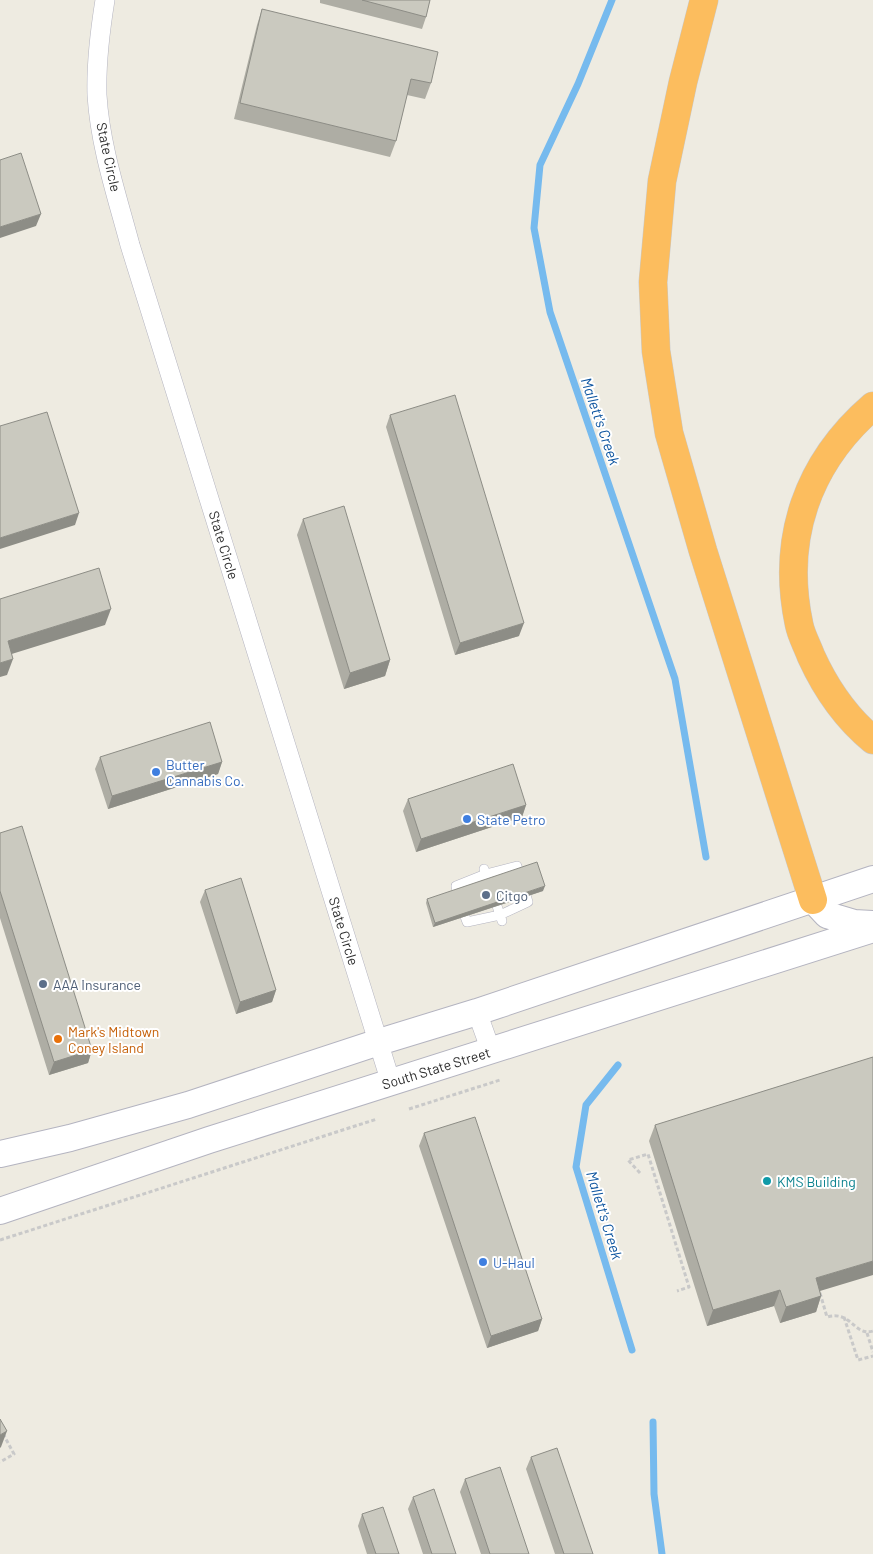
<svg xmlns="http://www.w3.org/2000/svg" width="873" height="1554" viewBox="0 0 873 1554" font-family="Barlow,sans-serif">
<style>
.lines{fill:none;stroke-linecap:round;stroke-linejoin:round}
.stream{stroke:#76baee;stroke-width:7}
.service-casing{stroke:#b4b4c0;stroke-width:10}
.minor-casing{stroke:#b4b4c0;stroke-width:20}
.secondary-casing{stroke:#b4b4c0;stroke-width:28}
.motorway-casing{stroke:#c9c9c9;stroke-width:29}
.path{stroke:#c9c9c9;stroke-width:3;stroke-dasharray:4 2.5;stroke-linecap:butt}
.service{stroke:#fff;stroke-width:9}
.minor{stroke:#fff;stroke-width:19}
.secondary{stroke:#fff;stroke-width:26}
.motorway{stroke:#fcbd5e;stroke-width:28}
.wall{fill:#aeada4}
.shaded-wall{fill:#8d8d86}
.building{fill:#cac9bf;stroke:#8d8d86}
.shop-dot{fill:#3f7fe0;stroke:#fff;stroke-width:2}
.service-dot{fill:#5c6f8a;stroke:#fff;stroke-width:2}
.food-dot{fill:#e8710a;stroke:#fff;stroke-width:2}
.culture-dot{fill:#0f9aa8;stroke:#fff;stroke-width:2}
.labels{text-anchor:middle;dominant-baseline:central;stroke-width:4;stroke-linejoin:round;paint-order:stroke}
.street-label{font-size:14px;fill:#2e2e2e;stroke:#fff}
.shop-label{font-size:14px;fill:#366cbe;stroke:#fff;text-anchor:start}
.service-label{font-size:14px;fill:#4e5e75;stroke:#fff;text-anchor:start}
.food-label{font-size:14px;fill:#c56008;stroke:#fff;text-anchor:start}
.culture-label{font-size:14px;fill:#0d838f;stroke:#fff;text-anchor:start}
.water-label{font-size:15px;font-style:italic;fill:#0f56a0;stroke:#fff}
</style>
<rect width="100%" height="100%" fill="#eeebe1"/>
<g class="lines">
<path class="stream" d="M 612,0 L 578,84 L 540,165 L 534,228 L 550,312 L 675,679 L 706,857
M 618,1065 L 586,1105 L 576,1167 L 632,1350
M 653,1422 L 654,1494 L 662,1554"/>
<g class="service-casing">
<path id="service" d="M 484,869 L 486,874 L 517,866 L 518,870
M 457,891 L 456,886 L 486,874 L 488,880
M 464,914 L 467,922 L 500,915 L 496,903
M 502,921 L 500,915 L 528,902 L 526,895"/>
</g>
<g class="minor-casing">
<path id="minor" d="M 105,0 C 100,31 96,63 97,95 C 100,146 117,196 130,245 L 391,1083
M 477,1012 L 491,1051"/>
</g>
<g class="secondary-casing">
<path id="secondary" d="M 813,900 L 827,915 L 854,923 L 873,924
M 0,1154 L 70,1138 L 188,1105 L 379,1042 L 477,1012 L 873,879
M 0,1211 L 209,1140 L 873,929"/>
</g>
<g class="motorway-casing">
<path id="motorway" d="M 704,0 L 683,82 L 662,181 L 653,282 L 656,351 L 669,433 L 703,551 L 813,900
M 873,406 C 807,463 781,539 799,624 C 801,635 807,645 811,656 C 826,689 845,717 873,740"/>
</g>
<path class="path" d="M 409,1109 L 500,1080
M 640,1173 L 628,1160 L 648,1154 L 689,1287 L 677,1291
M 0,1240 L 377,1119
M 820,1293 L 827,1317 C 852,1310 854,1337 873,1331
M 844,1317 L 858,1360 L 873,1356
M 867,1333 L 873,1352
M 0,1428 L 14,1454 L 0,1462"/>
<use href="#service" class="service"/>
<use href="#minor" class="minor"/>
<use href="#secondary" class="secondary"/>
<use href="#motorway" class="motorway"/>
</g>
<path class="wall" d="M 320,0 L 430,0 L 426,17 L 422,29 L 320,3 Z
M 262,9 L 431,83 L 425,99 L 407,95 L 396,141 L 390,157 L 234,119 L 257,25 Z
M 390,415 L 519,636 L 455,655 L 386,427 Z
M 303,519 L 390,660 L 385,676 L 344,689 L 297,535 Z
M 100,757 L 222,762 L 218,774 L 108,809 L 95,769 Z
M 408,799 L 526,805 L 522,817 L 416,852 L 403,811 Z
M 0,833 L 92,1050 L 88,1063 L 49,1075 L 0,918 Z
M 205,890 L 276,990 L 272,1002 L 236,1014 L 200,902 Z
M 543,891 L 433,927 L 426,903 L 427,899 Z
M 655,1125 L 820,1291 L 821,1296 L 816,1312 L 780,1323 L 774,1306 L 707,1326 L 649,1141 Z
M 424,1133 L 542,1319 L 538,1331 L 487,1348 L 419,1146 Z
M 531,1457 L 593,1554 L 555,1554 L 526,1469 Z
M 465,1479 L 529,1554 L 481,1554 L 460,1492 Z
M 413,1497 L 456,1554 L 423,1554 L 408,1509 Z
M 362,1514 L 399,1554 L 367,1554 L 358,1526 Z"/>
<path class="shaded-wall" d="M 41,214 L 36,226 L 0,238 L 0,227 Z
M 79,513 L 75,525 L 0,549 L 0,538 Z
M 111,609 L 105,625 L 2,657 L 8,641 Z
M 524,623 L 519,636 L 455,655 L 460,643 Z
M 13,659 L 7,675 L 0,677 L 0,663 Z
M 390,660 L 385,676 L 344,689 L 350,673 Z
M 222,762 L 218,774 L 108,809 L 112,796 Z
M 526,805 L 522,817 L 416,852 L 421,839 Z
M 545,886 L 543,891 L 433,927 L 435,923 Z
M 276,990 L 272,1002 L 236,1014 L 240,1002 Z
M 92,1050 L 88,1063 L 49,1075 L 54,1062 Z
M 873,1261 L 873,1275 L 810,1294 L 816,1278 Z
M 780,1290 L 774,1306 L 707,1326 L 713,1310 Z
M 821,1296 L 816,1312 L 780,1323 L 786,1307 Z
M 542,1319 L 538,1331 L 487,1348 L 491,1336 Z
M 7,1431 L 1,1447 L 0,1448 L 0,1435 Z"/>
<path class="building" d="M 362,0 L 430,0 L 426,17 Z
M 262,9 L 438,52 L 431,83 L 411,79 L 396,141 L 240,103 Z
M 21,153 L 41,214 L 0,227 L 0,160 Z
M 455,395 L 524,623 L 460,643 L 390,415 Z
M 47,412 L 79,513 L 0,538 L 0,426 Z
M 344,506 L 390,660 L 350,673 L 303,519 Z
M 99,568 L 111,609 L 8,641 L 13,659 L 0,663 L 0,599 Z
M 210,722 L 222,762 L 112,796 L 100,757 Z
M 513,764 L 526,805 L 421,839 L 408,799 Z
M 22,826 L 92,1050 L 54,1062 L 0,891 L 0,833 Z
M 537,862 L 545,886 L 435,923 L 427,899 Z
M 241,878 L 276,990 L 240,1002 L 205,890 Z
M 873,1057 L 873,1261 L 816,1278 L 821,1296 L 786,1307 L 780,1290 L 713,1310 L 655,1125 Z
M 475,1117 L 542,1319 L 491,1336 L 424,1133 Z
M 0,1419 L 7,1431 L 0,1435 Z
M 557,1448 L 593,1554 L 564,1554 L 531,1457 Z
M 500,1467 L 529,1554 L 490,1554 L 465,1479 Z
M 434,1489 L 456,1554 L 432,1554 L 413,1497 Z
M 383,1507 L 399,1554 L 376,1554 L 362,1514 Z"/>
<g class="shop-dot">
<circle cx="156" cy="772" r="5"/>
<circle cx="467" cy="819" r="5"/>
<circle cx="483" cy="1262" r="5"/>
</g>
<g class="service-dot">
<circle cx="486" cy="895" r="5"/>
<circle cx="43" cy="984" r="5"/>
</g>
<circle class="food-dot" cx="58" cy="1039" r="5"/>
<circle class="culture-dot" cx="767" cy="1181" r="5"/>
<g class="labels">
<g class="street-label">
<text transform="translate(109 157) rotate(78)">State Circle</text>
<text transform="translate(224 545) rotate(73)">State Circle</text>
<text transform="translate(344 931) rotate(73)">State Circle</text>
<text transform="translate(436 1068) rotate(-17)">South State Street</text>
</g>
<g class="shop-label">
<text x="166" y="764">Butter<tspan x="166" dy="16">Cannabis Co.</tspan></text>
<text x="477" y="819">State Petro</text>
<text x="493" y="1262">U-Haul</text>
</g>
<g class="service-label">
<text x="496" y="895">Citgo</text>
<text x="53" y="984">AAA Insurance</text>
</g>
<g class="food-label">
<text x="68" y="1031">Mark's Midtown<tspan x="68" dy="16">Coney Island</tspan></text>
</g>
<g class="culture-label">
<text x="777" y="1181">KMS Building</text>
</g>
<g class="water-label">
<text transform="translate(601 421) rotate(71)">Mallett's Creek</text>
<text transform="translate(605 1215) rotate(73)">Mallett's Creek</text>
</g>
</g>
</svg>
